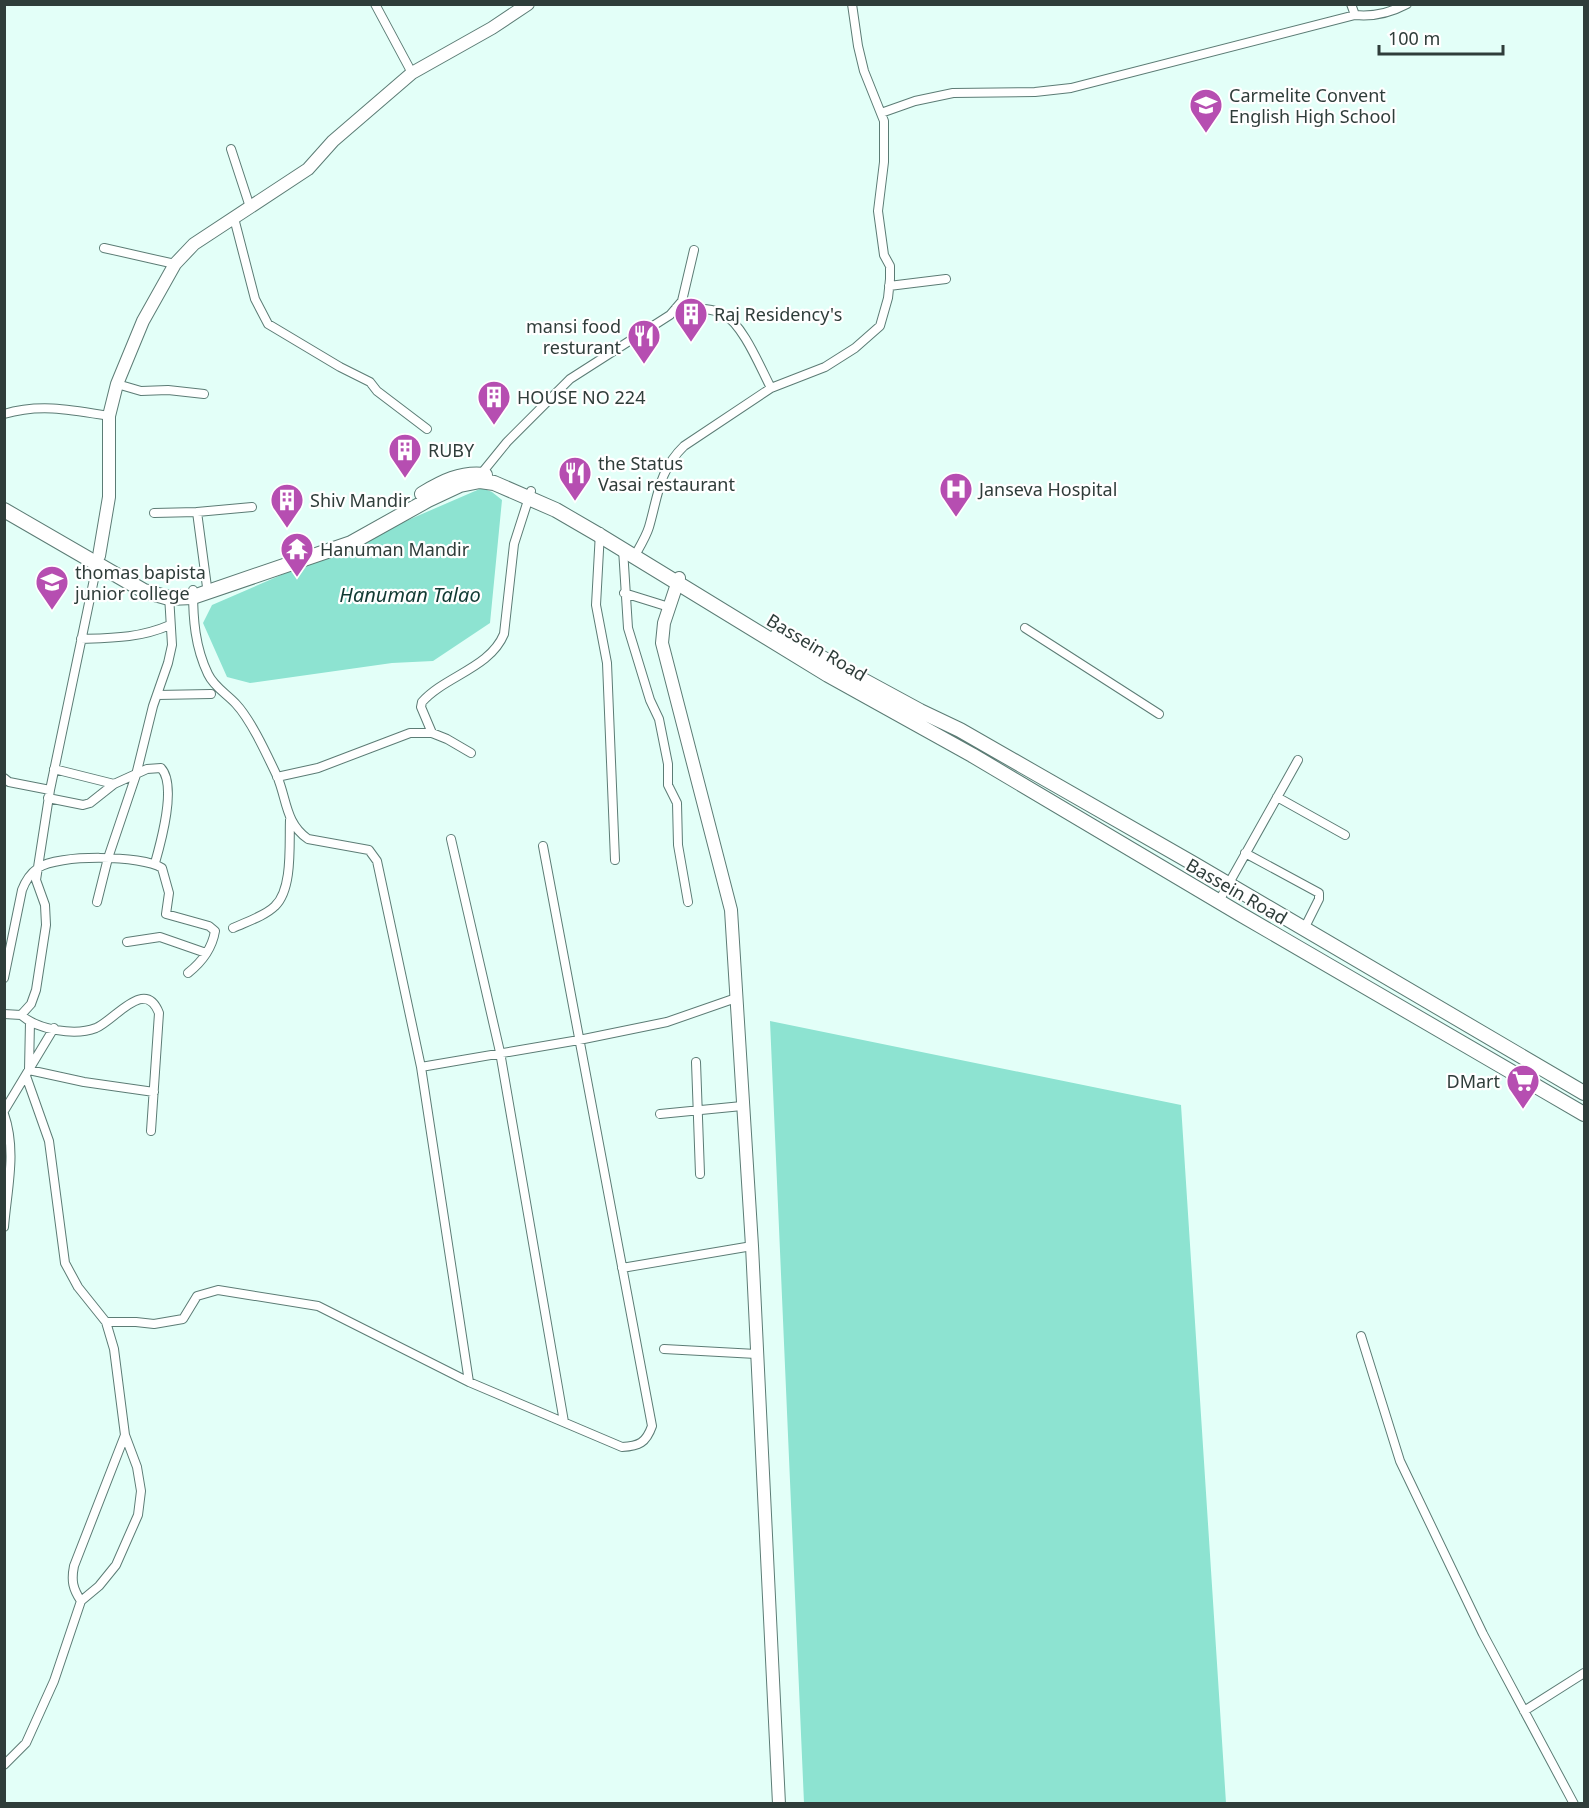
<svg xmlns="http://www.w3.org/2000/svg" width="1589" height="1808" viewBox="0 0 1589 1808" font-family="'Noto Sans',sans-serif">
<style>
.water{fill:#8de3d1}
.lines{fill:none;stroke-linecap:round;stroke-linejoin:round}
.street-casing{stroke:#5c7c75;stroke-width:10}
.secondary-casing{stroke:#5c7c75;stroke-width:14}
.primary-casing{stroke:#5c7c75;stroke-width:16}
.street{stroke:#fff;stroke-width:8}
.secondary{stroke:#fff;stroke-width:12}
.primary{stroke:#fff;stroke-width:14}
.labels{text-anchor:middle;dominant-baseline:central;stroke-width:4.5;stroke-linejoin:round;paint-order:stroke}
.poi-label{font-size:18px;fill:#2f3d3a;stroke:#fff;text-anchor:start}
.street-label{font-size:18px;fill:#2f3d3a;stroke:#fff}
.water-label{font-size:20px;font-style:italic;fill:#113a33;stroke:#fff}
</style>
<rect width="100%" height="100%" fill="#e3fff8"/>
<path class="water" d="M 482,488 L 492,492 L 502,500 L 490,623 L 433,661 L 392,663 L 250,683 L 227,677 L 203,623 L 212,605 Z
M 770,1021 L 1181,1105 L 1226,1803 L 804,1803 Z"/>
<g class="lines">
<g class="street-casing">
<path id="street" d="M 375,4 L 412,73
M 1351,4 L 1355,15 C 1374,17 1390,13 1407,4
M 881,113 L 915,101 L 953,93 L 1035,92 L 1071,88 L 1355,15
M 231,149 L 250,207
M 234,218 L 255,299 L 268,324 L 340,367 L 370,382 L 377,391 L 427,429
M 104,248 L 175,264
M 889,286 L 946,279
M 676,308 C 691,309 710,307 723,314 C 743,324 760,367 771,388
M 117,384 L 141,391 L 168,390 L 204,394
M 4,414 C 40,403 73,410 109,416
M 481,478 L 481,474 L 507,442 L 570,379 L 670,315 L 682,301 L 694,250
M 197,512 L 207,587
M 154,513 L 197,512 L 252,507
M 600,532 L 596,605 L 607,663 L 615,860
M 623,549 L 628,628 L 650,700 L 659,719 L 668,764 L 668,785 L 677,803 L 678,845 L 688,902
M 634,557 C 639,548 646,537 649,527 C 658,496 659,470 684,446 L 771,388 L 825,367 L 855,348 L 880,326 L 888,298 L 890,279 L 890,266 L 884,255 L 878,211 L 884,162 L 884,121 L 864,71 L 858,46 L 852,4
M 193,590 C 193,619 195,647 208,674 C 214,687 227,694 236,704 C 251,720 267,755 277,776 C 287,799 285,823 308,839 L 369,850 L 377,861 L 421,1067
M 624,593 L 669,607
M 1025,628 L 1159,714
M 81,639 C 113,638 140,638 170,625
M 157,695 L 211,694
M 432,733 L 421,707 L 422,702 C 445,676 490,668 504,634 L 514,544 L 531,491
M 54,769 L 114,784
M 277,777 L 318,768 L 410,733 L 432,733 L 447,739 L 471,753
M 4,778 L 9,782 L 50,790
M 1277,797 L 1345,835
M 48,798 L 83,805 L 90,803 L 114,784 L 147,769 L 161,768 C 177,785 161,842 155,863
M 451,839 L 500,1052 L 564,1422
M 543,846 L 652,1426 C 646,1443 639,1446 622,1447 L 469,1382 L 421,1067 L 579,1040 L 667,1022 L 736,998
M 1245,853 L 1319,893 L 1319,899 L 1304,929
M 1219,901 L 1298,760
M 97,902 L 108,858 L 136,775 L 153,706 L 168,663 L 172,645 L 169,595
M 233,928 C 246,922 265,916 275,906 C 293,889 289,844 290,820
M 127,942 L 160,937 L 206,953
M 4,978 L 22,890 C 25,882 31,873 38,868 C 58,854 142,855 162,868 L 169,893 L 166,914 L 209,926 L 215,931 C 212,949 202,962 188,973
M 4,1014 L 21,1015 L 31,1004 L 36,990 L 46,925 L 45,905 L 36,880 L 50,790 L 98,560
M 21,1015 C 38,1030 75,1036 96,1028 C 115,1020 145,977 159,1013 L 151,1131
M 30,1022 L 29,1070 L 84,1082 L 154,1092
M 696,1062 L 700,1174
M 26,1076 L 49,1141 L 65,1263 L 78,1287 L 106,1322 L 114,1349 L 125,1435 L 137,1467 L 141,1491 L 138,1515 L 116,1565 L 99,1586 L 81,1601
M 4,1111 L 54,1028
M 4,1114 C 17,1151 7,1189 4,1227
M 660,1114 L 742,1106
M 622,1268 L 752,1246
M 106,1322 L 136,1322 L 154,1324 L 183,1319 L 197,1296 L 218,1290 L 318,1306 L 469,1382
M 1361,1336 L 1400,1461 L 1483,1634 L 1574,1804
M 664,1349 L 756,1354
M 1524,1711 L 1584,1673
M 4,1765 L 26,1743 L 54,1681 L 81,1601 C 73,1589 71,1581 74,1566 L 125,1435"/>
</g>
<g class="secondary-casing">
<path id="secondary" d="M 99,556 L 109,497 L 109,416 L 117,384 L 143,321 L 175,264 L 194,244 L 308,169 L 333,141 L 412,73 L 492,28 L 528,4
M 679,578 L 664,623 L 662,643 L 731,910 L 752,1246 L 779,1804"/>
</g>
<g class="primary-casing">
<path id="primary" d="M 422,494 C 442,482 461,472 485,475
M 4,510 L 144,591 L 169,598 L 193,597 L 351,543 L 428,500 L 460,485 L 480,481 L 494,483 L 556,510 L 599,535 L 828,675 L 972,755 L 1240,914 L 1584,1114
M 778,634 L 920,711 L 960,730 L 1194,864 L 1584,1093"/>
</g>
<use href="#street" class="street"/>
<use href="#secondary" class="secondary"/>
<use href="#primary" class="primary"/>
</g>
<defs>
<g id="school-pin" transform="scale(1.725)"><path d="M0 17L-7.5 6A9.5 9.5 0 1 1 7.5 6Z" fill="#b64eb1" stroke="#fff"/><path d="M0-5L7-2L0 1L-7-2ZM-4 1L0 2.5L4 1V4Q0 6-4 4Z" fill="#fff"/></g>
<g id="building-pin" transform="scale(1.725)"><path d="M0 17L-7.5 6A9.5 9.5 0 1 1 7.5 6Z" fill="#b64eb1" stroke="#fff"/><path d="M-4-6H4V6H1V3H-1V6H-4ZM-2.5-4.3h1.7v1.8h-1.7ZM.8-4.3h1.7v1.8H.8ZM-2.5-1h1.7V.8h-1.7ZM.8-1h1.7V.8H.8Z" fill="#fff"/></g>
<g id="restaurant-pin" transform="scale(1.725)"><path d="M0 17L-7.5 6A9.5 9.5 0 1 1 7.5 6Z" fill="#b64eb1" stroke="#fff"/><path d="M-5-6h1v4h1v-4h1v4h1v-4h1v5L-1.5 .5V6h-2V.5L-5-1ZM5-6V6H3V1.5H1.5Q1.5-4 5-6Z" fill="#fff"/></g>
<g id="hospital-pin" transform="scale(1.725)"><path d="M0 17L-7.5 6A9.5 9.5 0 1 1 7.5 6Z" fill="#b64eb1" stroke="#fff"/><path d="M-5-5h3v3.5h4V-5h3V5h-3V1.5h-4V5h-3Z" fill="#fff"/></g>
<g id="temple-pin" transform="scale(1.725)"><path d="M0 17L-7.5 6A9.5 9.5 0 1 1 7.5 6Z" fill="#b64eb1" stroke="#fff"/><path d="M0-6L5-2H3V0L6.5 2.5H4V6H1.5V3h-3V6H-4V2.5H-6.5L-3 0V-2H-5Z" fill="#fff"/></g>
<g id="university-pin" transform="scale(1.725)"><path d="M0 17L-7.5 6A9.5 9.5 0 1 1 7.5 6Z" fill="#b64eb1" stroke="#fff"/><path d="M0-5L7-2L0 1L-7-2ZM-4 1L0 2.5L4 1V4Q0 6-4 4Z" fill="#fff"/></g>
<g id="supermarket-pin" transform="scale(1.725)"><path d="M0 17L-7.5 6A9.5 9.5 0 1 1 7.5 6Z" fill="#b64eb1" stroke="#fff"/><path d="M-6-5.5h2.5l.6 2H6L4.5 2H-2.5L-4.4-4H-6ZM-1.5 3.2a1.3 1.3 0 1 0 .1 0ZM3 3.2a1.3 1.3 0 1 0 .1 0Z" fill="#fff"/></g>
</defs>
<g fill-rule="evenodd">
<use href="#school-pin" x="1206" y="105"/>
<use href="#building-pin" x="691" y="314"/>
<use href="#restaurant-pin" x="644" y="336"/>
<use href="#building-pin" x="494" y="397"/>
<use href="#building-pin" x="405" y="450"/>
<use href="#restaurant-pin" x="575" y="473"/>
<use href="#hospital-pin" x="956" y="489"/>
<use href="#building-pin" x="287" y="500"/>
<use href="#temple-pin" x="297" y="549"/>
<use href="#university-pin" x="52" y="582"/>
<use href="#supermarket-pin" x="1523" y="1081"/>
</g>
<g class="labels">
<g class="poi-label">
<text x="1229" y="95">Carmelite Convent<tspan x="1229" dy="21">English High School</tspan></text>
<text x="714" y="314">Raj Residency's</text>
<text x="621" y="326" text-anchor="end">mansi food<tspan x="621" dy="21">resturant</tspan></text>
<text x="517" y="397">HOUSE NO 224</text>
<text x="428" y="450">RUBY</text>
<text x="598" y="463">the Status<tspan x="598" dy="21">Vasai restaurant</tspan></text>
<text x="979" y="489">Janseva Hospital</text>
<text x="310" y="500">Shiv Mandir</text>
<text x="320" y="549">Hanuman Mandir</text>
<text x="75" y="572">thomas bapista<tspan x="75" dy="21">junior college</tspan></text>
<text x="1500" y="1081" text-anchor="end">DMart</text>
</g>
<g class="street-label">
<text transform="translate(817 647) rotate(31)">Bassein Road</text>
<text transform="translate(1237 891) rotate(30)">Bassein Road</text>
</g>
<g class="water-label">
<text x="410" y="594">Hanuman Talao</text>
</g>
</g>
<rect width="1589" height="1808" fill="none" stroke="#2f3d3a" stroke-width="12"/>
<path d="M1379 45v9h124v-9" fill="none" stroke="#2f3d3a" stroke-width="3"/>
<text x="1388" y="45" font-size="18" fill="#2f3d3a" stroke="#ffffff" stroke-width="4.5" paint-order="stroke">100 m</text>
</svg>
